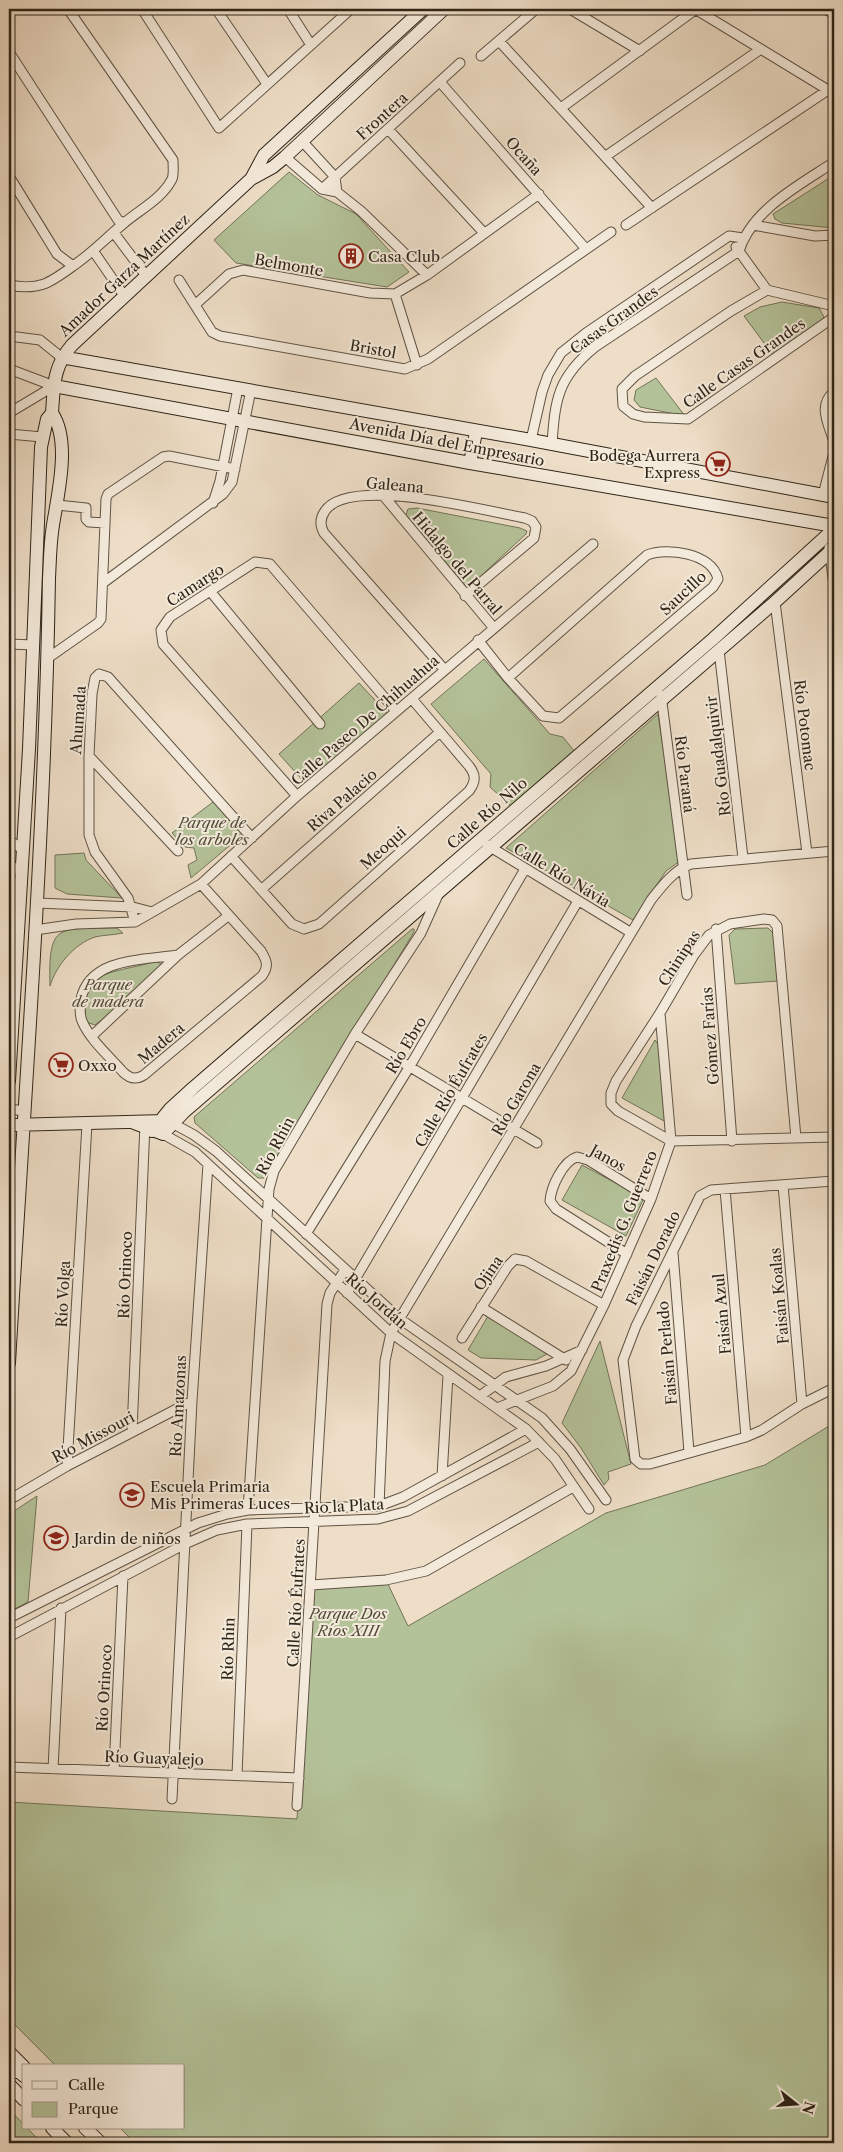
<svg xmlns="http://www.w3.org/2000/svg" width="843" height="2152" viewBox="0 0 843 2152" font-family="'Libre Caslon Text',serif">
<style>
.green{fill:#b4c299;stroke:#727458}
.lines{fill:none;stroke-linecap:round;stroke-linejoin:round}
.street-casing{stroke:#5f5344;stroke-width:11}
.secondary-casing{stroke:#2f2518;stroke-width:14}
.street{stroke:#f4eadb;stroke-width:9}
.secondary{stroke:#f4eadb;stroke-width:12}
.labels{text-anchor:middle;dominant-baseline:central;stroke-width:4;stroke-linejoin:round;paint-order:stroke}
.street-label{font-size:15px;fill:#2f2518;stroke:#f4eadb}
.poi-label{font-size:15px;fill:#2f2518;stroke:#f4eadb;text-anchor:start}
.park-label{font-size:15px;font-style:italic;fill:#504c38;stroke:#f4eadb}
</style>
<rect width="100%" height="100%" fill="#eedec7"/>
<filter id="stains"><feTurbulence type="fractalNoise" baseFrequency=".004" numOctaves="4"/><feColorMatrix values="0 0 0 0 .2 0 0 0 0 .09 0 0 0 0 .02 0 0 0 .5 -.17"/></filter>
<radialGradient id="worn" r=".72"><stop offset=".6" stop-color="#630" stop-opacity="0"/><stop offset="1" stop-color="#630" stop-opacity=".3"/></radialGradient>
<path class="green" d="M 289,172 L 318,195 L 356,214 L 409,272 L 387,287 L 236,263 L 214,240 Z
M 834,175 L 834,228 L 782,223 L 775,219 L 773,214 Z
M 782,302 L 819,308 L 824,317 L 818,325 L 773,355 L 744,316 L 760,307 Z
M 656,378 L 685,416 L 640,407 L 634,400 L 636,390 Z
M 417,508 L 520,528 L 527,531 L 526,534 L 469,587 L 465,585 L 406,515 L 408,509 Z
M 484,659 L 550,734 L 563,737 L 575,752 L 512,807 L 490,787 L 491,774 L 431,704 Z
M 359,683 L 387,713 L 306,784 L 279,754 Z
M 658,714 L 680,861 L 666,871 L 633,920 L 506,848 Z
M 213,802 L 246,832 L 191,878 L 188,865 L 197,860 L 194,848 L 185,847 L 172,833 Z
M 84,853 L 86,860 L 122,898 L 67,894 L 55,888 L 55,855 Z
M 117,928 L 123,933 C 114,935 103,935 95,937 C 74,944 56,966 50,986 C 48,920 59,930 117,928 Z
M 768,928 L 775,935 L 778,981 L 735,984 L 729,935 L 735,929 Z
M 412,929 L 414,929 L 414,932 L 264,1178 L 258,1178 L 195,1123 L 194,1117 Z
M 156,961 L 161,964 L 160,968 L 122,1004 L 95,1025 L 86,1022 C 78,966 118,974 156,961 Z
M 655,1040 L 660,1047 L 665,1113 L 664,1121 L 622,1098 Z
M 582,1165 L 644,1198 L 626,1236 L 562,1200 Z
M 488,1316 L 547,1354 L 536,1360 L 481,1358 L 468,1350 Z
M 600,1341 L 631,1464 L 608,1472 L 609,1479 L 604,1485 L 581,1448 L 562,1423 Z
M 834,1423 L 834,2143 L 135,2143 L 120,2128 L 184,2128 L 184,2066 L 56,2066 L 9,2019 L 9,1802 L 297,1819 L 311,1585 L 386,1580 L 408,1626 L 606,1513 L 765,1465 Z
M 37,1496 L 28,1602 L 9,1612 L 11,1513 Z
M 9,2109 L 24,2125 L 24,2128 L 27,2128 L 42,2143 L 9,2143 Z"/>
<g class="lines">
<g class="street-casing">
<path id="street" d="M 142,9 L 219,128 L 351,9
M 216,9 L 267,84
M 288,9 L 311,45
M 570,9 L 640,51
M 695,9 L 828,90
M 825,9 L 834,14
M 499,41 L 652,208
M 9,52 L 118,220 L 124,223
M 481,56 L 536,9
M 440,82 L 586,249
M 561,108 L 696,9
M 388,129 L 484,233
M 302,141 L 335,177 L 337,192
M 606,156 L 761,49
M 285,157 L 322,189 L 337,192 L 361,211 L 427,275
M 9,176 L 57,254 L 73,266 C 92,253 106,238 123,224 C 139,210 162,199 172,179 C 174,175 173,166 173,160 L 68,9
M 322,189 L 460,63
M 626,225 L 834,86
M 753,225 L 815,236 L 834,235
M 114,233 L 147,277
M 736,247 L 767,290 L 834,306
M 94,252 L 125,297
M 179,280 L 212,332 L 220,336 L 405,369 L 428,359 L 611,232
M 9,285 C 39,291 50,283 73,266
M 767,290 L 731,311 L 635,376 L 622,389 L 623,406 L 633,414 L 644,417 L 688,419 L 834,317
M 395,294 L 417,365
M 195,305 L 229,274 L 243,270 L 370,293 L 395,294 L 427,275 L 539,194
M 9,336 L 40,340 L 61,357
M 9,369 L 54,386
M 834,392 C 817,405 829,425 834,442
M 9,413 L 54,386
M 9,434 L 42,437
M 531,440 L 542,392 L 548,375 L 561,353 L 586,333 L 729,236 L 743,238
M 552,444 C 555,399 558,377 595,347 L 739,251 C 752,209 800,185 834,162
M 382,494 L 493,627
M 823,495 L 834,452
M 213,503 L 220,481 L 238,388
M 57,505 L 86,508 L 86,519 L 89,522 L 105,523
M 829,548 L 834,585
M 103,583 L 223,494 L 232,482 L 251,390
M 210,591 L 320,724
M 775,602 L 807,853
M 478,640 L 508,678 L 543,716 L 559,718 L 713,587 L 718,579 C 712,553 667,547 647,555 L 508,678
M 9,644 L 33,645
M 719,650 L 743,858
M 48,658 L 98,623 L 101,619 L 106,499 L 108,494 L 163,457 L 169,456 L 235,469
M 444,669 L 324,533 C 320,526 320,518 325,511 C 349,475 486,511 525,518 L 532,521 L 536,527 L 534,538 L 465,596
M 661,695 L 687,895
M 89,756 L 178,851
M 297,796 L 163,644 L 161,630 L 170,617 L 255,562 L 270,564 L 396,711
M 9,840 L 22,849
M 487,845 L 630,932
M 231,856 L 292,924 L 304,929 L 319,924 L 469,791 C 476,781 476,775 469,766 L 412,699
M 9,864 L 22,873
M 262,889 L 440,732
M 37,903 L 133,907 L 152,912
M 135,922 L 128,898 L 95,852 L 89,835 L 89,756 L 92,694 L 95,678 L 99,674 L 108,677 L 252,838
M 716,929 L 732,1141
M 35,930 L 76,924 L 135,922 L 201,884 L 297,796 L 593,544
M 178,955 C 145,960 90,957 81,999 C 80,1006 79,1014 82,1021 C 90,1040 110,1057 123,1072 C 130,1079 136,1080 144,1075 L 262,976 C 269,966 267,961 261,951 L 201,884
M 355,1034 L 537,1143
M 92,1036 L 178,955 L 228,916
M 9,1109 L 24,1111
M 172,1123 L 194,1135 L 216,1151 L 400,1319 L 542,1418 L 570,1449 L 606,1500
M 163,1134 L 195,1152 L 391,1333 L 526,1429 L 555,1459 L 589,1509
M 796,1138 L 777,926 L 772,920 L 764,919 L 730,924 L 709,935 L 694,955 L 660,1013 L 616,1081 L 611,1093 L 611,1104 L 618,1111 L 671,1141 L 834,1137
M 834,1181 L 711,1190 L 700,1196 L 636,1326 L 623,1360 L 635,1459 L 641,1464 L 650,1464 L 746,1437 L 762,1430 L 802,1404 L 834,1388
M 783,1185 L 802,1404
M 725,1189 L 746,1437
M 306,1234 L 410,1066 L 525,869
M 673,1253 L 689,1452
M 627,1254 L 556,1209 L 550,1201 C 551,1187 563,1161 577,1157 L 588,1160 L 651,1199
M 347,1293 L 578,901
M 481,1307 L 566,1360
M 462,1338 L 508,1266 L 515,1259 L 526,1261 L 604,1305
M 480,1396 L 506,1377 L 546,1366 L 582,1350
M 497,1408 L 553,1386 L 571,1371 L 604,1305 L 651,1199 L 671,1141 L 660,1013
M 132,1431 L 145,1124
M 67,1466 L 87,1124
M 442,1476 L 448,1375
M 9,1500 L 67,1466 L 192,1401
M 379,1506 L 385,1361 L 391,1333 L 651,900 C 662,886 674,870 691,864 L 834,851
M 248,1510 L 267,1218 L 269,1189 L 274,1171 L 355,1034 L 421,933 L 438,895
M 311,1585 L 386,1580 L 426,1571 L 573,1487
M 9,1618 L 198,1523 L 227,1514 L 248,1510 L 379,1506 L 403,1497 L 526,1429
M 9,1637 L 185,1544 L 217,1530 L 247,1524 L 378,1519 L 408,1511 L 539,1442
M 9,1767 L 299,1778
M 53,1769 L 61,1608
M 114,1770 L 123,1576
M 237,1775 L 247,1524
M 172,1799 L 192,1401 L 208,1164
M 297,1806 L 327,1304 L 330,1293 L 345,1270"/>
</g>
<g class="secondary-casing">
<path id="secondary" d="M 251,179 L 264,155 L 423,9
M 61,357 L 531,440 L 834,497
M 54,386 L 470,463 L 834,526
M 52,413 C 54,385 53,367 72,345 L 251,179 L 273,167 L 285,157 L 444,9
M 470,463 L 476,432
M 9,1081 L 29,749 L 41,447 L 47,419 L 52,413
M 134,1123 L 163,1134 L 184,1112 L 775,602 L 834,548
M 10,1125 L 165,1121
M 152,1131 L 170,1109 L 193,1088 L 713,639 L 834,529
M 9,1363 C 24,1102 45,840 49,578 C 50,560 50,543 53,525 C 58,493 71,441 52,413
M 9,2052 L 24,2067
M 9,2072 L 19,2072 L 24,2076
M 9,2084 L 24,2100
M 52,2128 L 67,2143
M 85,2128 L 101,2143"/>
</g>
<use href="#street" class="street"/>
<use href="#secondary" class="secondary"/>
</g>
<defs>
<g id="building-ring" transform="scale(1.25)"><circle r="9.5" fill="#f4eadb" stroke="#8f2418" stroke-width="1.5"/><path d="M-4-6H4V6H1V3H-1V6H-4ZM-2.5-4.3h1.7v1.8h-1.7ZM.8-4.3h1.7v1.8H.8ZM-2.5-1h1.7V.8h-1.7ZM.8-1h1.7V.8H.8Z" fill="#8f2418"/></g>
<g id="supermarket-ring" transform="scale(1.25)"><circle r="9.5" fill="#f4eadb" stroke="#8f2418" stroke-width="1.5"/><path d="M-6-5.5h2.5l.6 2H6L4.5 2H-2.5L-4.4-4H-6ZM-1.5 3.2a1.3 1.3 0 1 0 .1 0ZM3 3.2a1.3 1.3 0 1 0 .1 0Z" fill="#8f2418"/></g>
<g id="school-ring" transform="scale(1.25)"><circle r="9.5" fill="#f4eadb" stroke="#8f2418" stroke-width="1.5"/><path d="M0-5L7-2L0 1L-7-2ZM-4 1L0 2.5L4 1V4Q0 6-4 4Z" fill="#8f2418"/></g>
</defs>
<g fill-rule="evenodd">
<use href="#building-ring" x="351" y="256"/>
<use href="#supermarket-ring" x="718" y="464"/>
<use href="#supermarket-ring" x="61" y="1065"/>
<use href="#school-ring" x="132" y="1495"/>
<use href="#school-ring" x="56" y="1538"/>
</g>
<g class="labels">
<g class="street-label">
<text transform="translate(382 116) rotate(-42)">Frontera</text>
<text transform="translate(524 156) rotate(48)">Ocaña</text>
<text transform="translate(289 265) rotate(10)">Belmonte</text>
<text transform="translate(124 275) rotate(-43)">Amador Garza Martínez</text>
<text transform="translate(614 320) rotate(-36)">Casas Grandes</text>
<text transform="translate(373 349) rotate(10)">Bristol</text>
<text transform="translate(744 363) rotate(-35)">Calle Casas Grandes</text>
<text transform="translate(447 442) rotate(11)">Avenida Día del Empresario</text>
<text transform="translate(395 485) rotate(5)">Galeana</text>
<text transform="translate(457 563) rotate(50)">Hidalgo del Parral</text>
<text transform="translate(195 585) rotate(-33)">Camargo</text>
<text transform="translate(683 593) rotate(-43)">Saucillo</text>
<text transform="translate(78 720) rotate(-86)">Ahumada</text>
<text transform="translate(365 720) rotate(-41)">Calle Paseo De Chihuahua</text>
<text transform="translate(805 725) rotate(83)">Río Potomac</text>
<text transform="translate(718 756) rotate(-97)">Río Guadalquivir</text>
<text transform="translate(685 774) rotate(83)">Río Paraná</text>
<text transform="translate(342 800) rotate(-41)">Riva Palacio</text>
<text transform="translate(487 813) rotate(-41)">Calle Río Nilo</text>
<text transform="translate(383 848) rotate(-42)">Meoqui</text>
<text transform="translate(562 875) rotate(31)">Calle Río Návia</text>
<text transform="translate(679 958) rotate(-57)">Chinipas</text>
<text transform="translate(710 1036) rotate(-94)">Gómez Farías</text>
<text transform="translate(161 1043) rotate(-40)">Madera</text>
<text transform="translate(406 1045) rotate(-59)">Río Ebro</text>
<text transform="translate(451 1090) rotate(-60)">Calle Río Éufrates</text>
<text transform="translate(516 1099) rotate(-60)">Río Garona</text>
<text transform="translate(275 1146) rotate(-62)">Río Rhin</text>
<text transform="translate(608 1158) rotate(29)">Janos</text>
<text transform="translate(624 1221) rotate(-68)">Praxedis G. Guerrero</text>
<text transform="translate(653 1258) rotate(-64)">Faisán Dorado</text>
<text transform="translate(488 1273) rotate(-55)">Ojina</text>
<text transform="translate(125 1275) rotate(-88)">Río Orinoco</text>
<text transform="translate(63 1294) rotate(-87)">Río Volga</text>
<text transform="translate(779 1296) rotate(-95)">Faisán Koalas</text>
<text transform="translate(377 1301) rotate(41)">Río Jordán</text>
<text transform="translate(722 1314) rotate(-95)">Faisán Azul</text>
<text transform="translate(667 1353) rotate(-95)">Faisán Perlado</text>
<text transform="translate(178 1406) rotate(-87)">Río Amazonas</text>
<text transform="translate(93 1437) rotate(-28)">Río Missouri</text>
<text transform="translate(344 1506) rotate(-3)">Rio la Plata</text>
<text transform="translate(296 1603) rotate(-87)">Calle Río Éufrates</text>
<text transform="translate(228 1649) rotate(-88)">Río Rhin</text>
<text transform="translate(104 1688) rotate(-87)">Río Orinoco</text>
<text transform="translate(154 1758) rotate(2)">Río Guayalejo</text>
</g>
<g class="poi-label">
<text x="368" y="256">Casa Club</text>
<text x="700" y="455" text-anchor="end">Bodega Aurrera<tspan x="700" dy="17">Express</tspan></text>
<text x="78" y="1065">Oxxo</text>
<text x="150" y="1486">Escuela Primaria<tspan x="150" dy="17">Mis Primeras Luces</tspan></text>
<text x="74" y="1538">Jardin de niños</text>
</g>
<g class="park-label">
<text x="212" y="822">Parque de<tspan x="212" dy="17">los arboles</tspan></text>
<text x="108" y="984">Parque<tspan x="108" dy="17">de madera</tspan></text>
<text x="348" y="1613">Parque Dos<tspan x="348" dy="17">Ríos XIII</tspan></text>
</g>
</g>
<rect width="843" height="2152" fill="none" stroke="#eedec7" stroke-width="30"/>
<rect x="10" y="10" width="823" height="2132" fill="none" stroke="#2f2518" stroke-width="2.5"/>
<rect x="15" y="15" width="813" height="2122" fill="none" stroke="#2f2518"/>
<rect x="22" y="2064" width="162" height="65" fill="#f4eadb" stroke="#a59b8d"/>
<rect x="32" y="2081" width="25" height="8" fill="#f4eadb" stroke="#a59b8d"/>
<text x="68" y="2090" font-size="15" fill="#2f2518">Calle</text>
<rect x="32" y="2102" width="25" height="15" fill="#b4c299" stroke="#a59b8d"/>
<text x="68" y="2114" font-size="15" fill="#2f2518">Parque</text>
<g transform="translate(796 2104) rotate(107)" stroke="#f4eadb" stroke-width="4" paint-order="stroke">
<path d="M0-4L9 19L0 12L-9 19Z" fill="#2f2518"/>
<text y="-8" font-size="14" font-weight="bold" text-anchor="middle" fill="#2f2518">N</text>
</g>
<rect width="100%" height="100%" filter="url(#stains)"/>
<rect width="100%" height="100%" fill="url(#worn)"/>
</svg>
